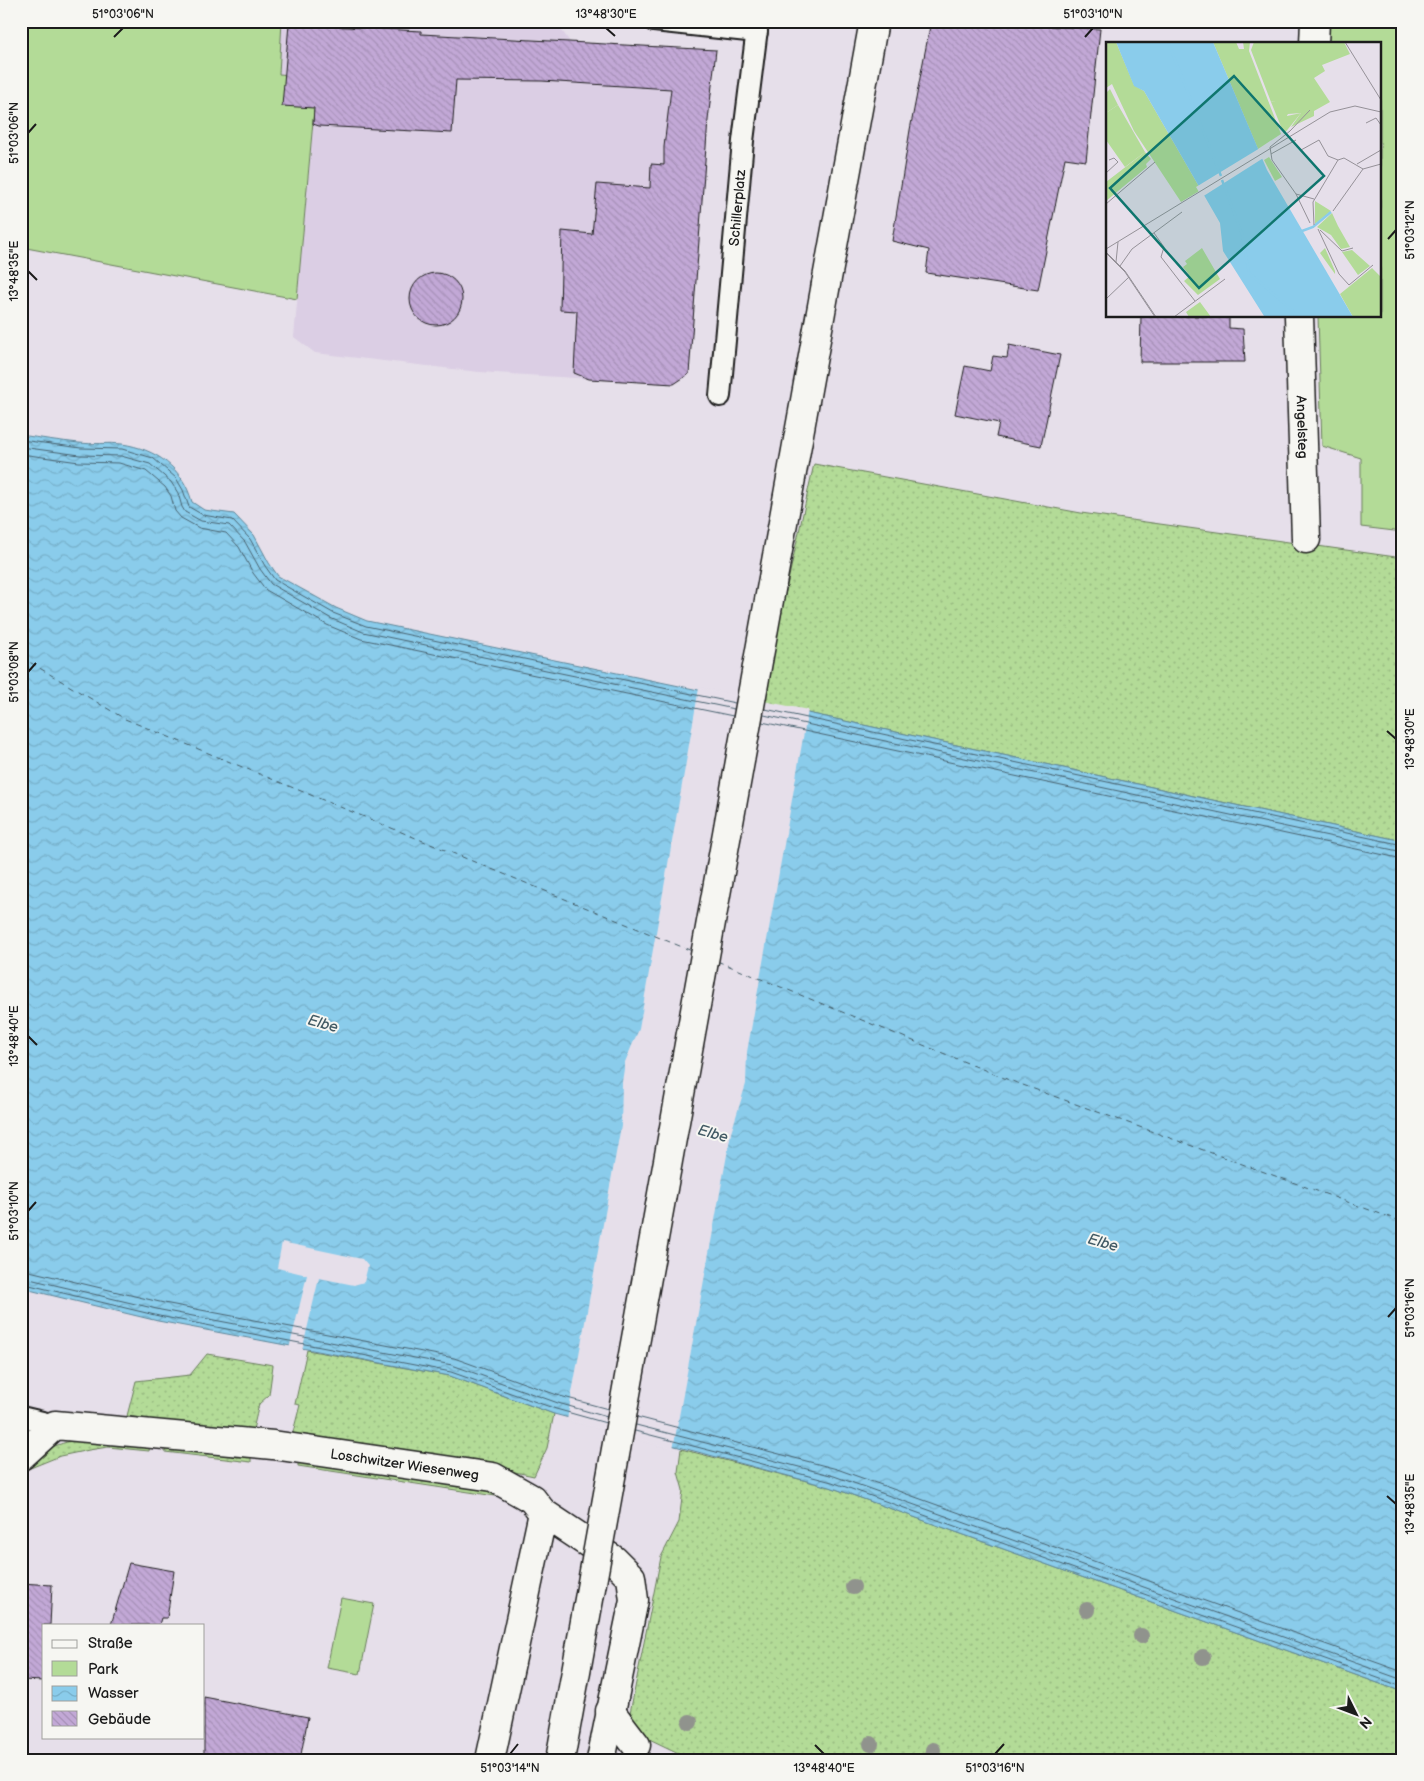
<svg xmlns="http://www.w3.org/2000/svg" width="1424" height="1781" viewBox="0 0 1424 1781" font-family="'Balsamiq Sans',sans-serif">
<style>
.built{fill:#dbcee4}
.grass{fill:url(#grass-dots);stroke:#687c5a}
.green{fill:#b3db97;stroke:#687c5a}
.water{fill:url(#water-waves);stroke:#5e8698}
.pier{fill:#e6dfea}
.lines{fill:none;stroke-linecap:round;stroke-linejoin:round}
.shore{stroke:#48626f;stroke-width:1}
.ferry{stroke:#425a64;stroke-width:1;stroke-dasharray:6 5;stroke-linecap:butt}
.building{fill:url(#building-back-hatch);stroke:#1c1c1c}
.lane-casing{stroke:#1c1c1c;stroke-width:24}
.street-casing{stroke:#1c1c1c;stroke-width:31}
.secondary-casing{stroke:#1c1c1c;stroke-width:31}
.lane{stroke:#f6f6f2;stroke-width:20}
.street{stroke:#f6f6f2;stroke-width:28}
.secondary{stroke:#f6f6f2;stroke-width:28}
.secondary-bridge-casing{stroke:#1c1c1c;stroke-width:31;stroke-linecap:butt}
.secondary-bridge{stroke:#f6f6f2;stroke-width:28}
.tree{fill:#90938d}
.ticks{fill:none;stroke:#1c1c1c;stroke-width:2}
.labels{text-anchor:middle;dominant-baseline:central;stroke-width:4;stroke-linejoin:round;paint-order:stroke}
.street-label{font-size:14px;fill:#1c1c1c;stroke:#f6f6f2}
.water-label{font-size:15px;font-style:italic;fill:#425a64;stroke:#f6f6f2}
.inset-river{fill:none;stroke:#8acceb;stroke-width:2.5}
.inset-road{fill:none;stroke:#959198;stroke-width:1}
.view{fill:#0f766e;fill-opacity:0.15;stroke:#0f766e;stroke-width:2.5}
.inset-edge{fill:none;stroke:#1c1c1c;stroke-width:2.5}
.neatline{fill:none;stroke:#1c1c1c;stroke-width:2}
.ticks-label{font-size:12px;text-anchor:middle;fill:#1c1c1c}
</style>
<defs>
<pattern id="grass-dots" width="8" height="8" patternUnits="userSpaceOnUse" patternTransform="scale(1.25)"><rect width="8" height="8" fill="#b3db97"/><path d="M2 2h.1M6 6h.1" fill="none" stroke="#99bb82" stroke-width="1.8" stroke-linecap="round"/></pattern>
<pattern id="water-waves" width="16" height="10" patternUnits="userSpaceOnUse" patternTransform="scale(1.25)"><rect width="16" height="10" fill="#8acceb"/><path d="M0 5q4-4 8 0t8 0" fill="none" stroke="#76afc9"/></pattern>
<pattern id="building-back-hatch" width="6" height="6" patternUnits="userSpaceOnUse" patternTransform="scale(1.25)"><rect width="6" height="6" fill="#c2a8d6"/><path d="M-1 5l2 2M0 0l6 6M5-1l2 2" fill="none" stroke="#a690b7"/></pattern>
</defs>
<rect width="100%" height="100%" fill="#e6dfea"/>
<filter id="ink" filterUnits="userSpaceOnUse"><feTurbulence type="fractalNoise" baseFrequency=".02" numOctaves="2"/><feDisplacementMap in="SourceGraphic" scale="10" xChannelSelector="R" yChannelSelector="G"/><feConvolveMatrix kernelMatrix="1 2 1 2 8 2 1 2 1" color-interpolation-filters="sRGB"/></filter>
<g filter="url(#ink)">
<path class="built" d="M 279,21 L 555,21 L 570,42 L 716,50 L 706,157 L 689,374 L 674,384 L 479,372 L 315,353 L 294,337 L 317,78 L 279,74 L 282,22 Z"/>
<path class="grass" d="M 814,464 L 1081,513 L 1403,558 L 1403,841 L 761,703 Z
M 307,1350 L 450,1376 L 554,1414 L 547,1448 L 534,1476 L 414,1451 L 292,1436 L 300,1405 L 295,1404 Z
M 207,1354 L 273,1365 L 269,1395 L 259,1404 L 252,1434 L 127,1416 L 136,1381 L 190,1375 Z
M 75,1440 L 150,1444 L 149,1451 L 108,1447 L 89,1450 L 60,1456 L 23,1471 C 40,1451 50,1446 75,1440 Z
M 166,1445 L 251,1456 L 251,1462 L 165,1452 Z
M 681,1449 L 830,1487 L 1403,1692 L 1403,1760 L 693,1760 L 641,1735 L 628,1723 L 661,1557 L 679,1522 L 683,1490 L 678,1472 Z
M 298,1460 L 489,1486 L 502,1497 L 298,1466 Z"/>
<path class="green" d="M 21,21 L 282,21 L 279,74 L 317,77 L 297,299 L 21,247 Z
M 1330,21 L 1403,21 L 1403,532 L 1361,527 L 1361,458 L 1322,446 L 1318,316 L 1380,316 L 1380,44 L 1328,44 Z
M 341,1598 L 374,1604 L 360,1674 L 327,1668 Z"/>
<path class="water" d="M 21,435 C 40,438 60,441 79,443 C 93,445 108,442 122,444 C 156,449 183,468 192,502 L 204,510 L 234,514 L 254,535 L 269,563 L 278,576 L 336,608 L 367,621 L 761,703 L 1403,841 L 1403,1692 L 830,1487 L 554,1414 L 450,1376 L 158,1321 L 21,1288 Z"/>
<path class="pier" d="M 699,688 L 808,710 L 747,1052 L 746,1084 L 731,1133 L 673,1449 L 567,1420 L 621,1126 L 622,1082 L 625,1062 L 639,1029 Z
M 282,1242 L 362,1259 L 368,1266 L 364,1282 L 354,1285 L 319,1278 L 302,1351 L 289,1349 L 307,1275 L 277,1268 Z"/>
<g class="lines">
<path class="shore" d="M 21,440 L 81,448 L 122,449 L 153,458 L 176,478 L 183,490 L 189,507 L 203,515 L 232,520 L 250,539 L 265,566 L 275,580 L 333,613 L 366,626 L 735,703
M 21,447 L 80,455 L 121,456 L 150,464 L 171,482 L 178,493 L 182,507 L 185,512 L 201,521 L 229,525 L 245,542 L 260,569 L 271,584 L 330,618 L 363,632 L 734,709
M 21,454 L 79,462 L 119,463 L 146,471 L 165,487 L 171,496 L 175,511 L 181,518 L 199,528 L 226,533 L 239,547 L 253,573 L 266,590 L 327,625 L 361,639 L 733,716
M 765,709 L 1403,845
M 764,715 L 1403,852
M 762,722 L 1403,859
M 21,1269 L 164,1303 L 454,1358 L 560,1396 L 608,1409
M 21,1277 L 161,1310 L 452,1365 L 558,1403 L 607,1417
M 21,1283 L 159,1316 L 451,1372 L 556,1409 L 606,1423
M 637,1417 L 837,1469 L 1403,1672
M 636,1425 L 834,1476 L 1403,1680
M 635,1431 L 832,1482 L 1403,1687"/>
<path class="ferry" d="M 21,657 L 125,719 L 692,951
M 717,961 L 1009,1080 L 1403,1222"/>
</g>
<path class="building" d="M 931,21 L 1008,21 L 1008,24 L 1100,29 L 1086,161 L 1065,158 L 1038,290 L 926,273 L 929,250 L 892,241 L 910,130 Z
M 289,24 L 421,31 L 421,34 L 716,50 L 708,120 L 689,374 L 674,384 L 589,379 L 574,373 L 577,311 L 560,310 L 562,231 L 592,234 L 597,184 L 650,188 L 651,164 L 664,165 L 664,147 L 671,89 L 542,81 L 456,80 L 452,133 L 319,126 L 313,124 L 314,108 L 282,106 Z
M410 299a26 26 0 1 1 52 0a26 26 0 1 1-52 0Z
M 1141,316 L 1229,316 L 1229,328 L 1243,329 L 1245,362 L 1140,362 Z
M 1009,345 L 1060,355 L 1041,446 L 996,437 L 999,423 L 955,414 L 965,366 L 990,371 L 993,356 L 1007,358 Z
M 129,1563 L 174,1571 L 167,1618 L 161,1618 L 159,1625 L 111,1625 Z
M 21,1583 L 52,1585 L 50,1625 L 44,1625 L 44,1681 L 21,1680 Z
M 204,1697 L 308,1717 L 300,1760 L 204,1760 Z"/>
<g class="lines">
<g class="lane-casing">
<g id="lane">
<path d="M 654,21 L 757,32"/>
<path id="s1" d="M 720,396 L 743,141 L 758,21"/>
<path d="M 21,1417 L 55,1425"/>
</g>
</g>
<g class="street-casing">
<g id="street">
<path d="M 1314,44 L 1315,21"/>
<path id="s2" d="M 1299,316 L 1306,539"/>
<path id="s3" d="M 21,1456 L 55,1425 L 273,1445 L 493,1477 L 532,1499 L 543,1513 L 614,1560 L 631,1577 L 634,1600 L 601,1760"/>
<path d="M 610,1711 L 636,1745"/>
<path d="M 490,1760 L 543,1513"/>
</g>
</g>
<g class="secondary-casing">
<path id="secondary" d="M 826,284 L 874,21"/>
</g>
<use href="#lane" class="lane"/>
<use href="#street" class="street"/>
<use href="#secondary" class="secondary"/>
<g class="secondary-bridge-casing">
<path id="secondary-bridge" d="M 560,1760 L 826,284"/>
</g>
<use href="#secondary-bridge" class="secondary-bridge"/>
</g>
<g class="tree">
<circle cx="853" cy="1587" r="8"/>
<circle cx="1087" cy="1610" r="8"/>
<circle cx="1141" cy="1636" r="8"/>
<circle cx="1203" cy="1657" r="8"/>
<circle cx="690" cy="1722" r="8"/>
<circle cx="871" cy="1744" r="8"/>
<circle cx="933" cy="1750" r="8"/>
</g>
</g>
<path class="ticks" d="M 606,28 L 615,36M 114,37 L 123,28M 1085,37 L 1093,28M 28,133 L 36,124M 1388,239 L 1396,230M 28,271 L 37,280M 28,672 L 36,663M 1387,731 L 1396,739M 28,1036 L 37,1045M 28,1211 L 36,1202M 1388,1317 L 1396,1308M 1387,1496 L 1396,1504M 815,1745 L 824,1754M 510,1754 L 518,1744M 995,1754 L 1004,1744"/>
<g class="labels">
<g class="street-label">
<text stroke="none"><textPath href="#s1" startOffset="189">Schillerplatz</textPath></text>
<text stroke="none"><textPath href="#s2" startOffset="111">Angelsteg</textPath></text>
<text stroke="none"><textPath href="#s3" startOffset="398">Loschwitzer Wiesenweg</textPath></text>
</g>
<g class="water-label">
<text transform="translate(323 1024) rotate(16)">Elbe</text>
<text transform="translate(713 1134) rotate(16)">Elbe</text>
<text transform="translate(1103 1243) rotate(16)">Elbe</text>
</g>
</g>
<g transform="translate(1106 42)">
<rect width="275" height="275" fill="#e6dfea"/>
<path d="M 0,0 L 10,0 L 28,43 L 38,49 L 95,148 L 75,160 L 28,89 L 6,42 L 0,46 ZM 107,0 L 130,0 L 133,7 L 138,7 L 137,0 L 144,0 L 143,9 L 175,92 L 152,107 ZM 163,115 L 176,135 L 169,139 L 158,118 ZM 209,159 L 225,169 L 209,182 ZM 226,171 L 232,184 L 244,205 L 235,207 L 225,193 L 211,185 ZM 219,206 L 229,229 L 229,232 L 214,211 ZM 246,208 L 264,224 L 252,233 L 236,210 ZM 266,226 L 275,235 L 275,275 L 247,275 L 234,252 Z" fill="#b3db97"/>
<path d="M 168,59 L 181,74 L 195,71 L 178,92 L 165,60 ZM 12,63 L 39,110 L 19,125 L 0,98 L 0,71 Z" fill="#b3db97"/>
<path d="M 148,0 L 238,0 L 244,12 L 216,23 L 219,29 L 208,36 L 224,60 L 208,69 L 208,74 L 185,85 L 195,71 L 182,72 L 177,80 L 168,59 L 165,60 L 145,8 ZM 4,47 L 12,63 L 0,71 L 0,51 ZM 39,110 L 45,117 L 40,122 L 41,125 L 0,159 L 0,140 ZM 96,206 L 114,237 L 92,253 L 78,239 L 84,234 L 77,225 L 81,222 L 79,219 ZM 94,260 L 105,275 L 83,275 L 80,270 Z" fill="#b3db97"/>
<path d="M 10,0 L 107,0 L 161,128 L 247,275 L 158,274 L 117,209 L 114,181 L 38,49 L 28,44 Z" fill="#8acceb"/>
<path d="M 154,106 L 159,115 L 96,155 L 90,145 Z" fill="#e6dfea"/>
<path class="inset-river" d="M 62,0 L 115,134M 116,138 L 136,192 L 143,231 L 186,268 L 190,275M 196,189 L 207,185 L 225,170"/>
<path class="inset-road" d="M 239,0 L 275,58M 204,68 L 184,89 L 164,105 L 166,118 L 190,152 L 208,157M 260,81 L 270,76 L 275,83M 195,108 L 213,98 L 222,114 L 232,118M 165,112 L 190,98M 251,122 L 275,108M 257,127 L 275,122M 0,131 L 12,120 L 8,116 L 3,118M 190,152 L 204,181M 0,162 L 49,120M 208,183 L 207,160 L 232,118 L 238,116 L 257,127 L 227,169M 212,187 L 233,232 L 243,243 L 267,223M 214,188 L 236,209 L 247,206M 48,191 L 58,205 L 55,215 L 89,259M 0,207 L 224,70 L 249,64 L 275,70M 0,210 L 19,229 L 50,275M 0,211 L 19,230 L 49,275M 10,220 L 12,200M 14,224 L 26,207 L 76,170M 0,257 L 23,235M 68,275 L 119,237"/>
<path class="view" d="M 128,34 L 218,134 L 93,246 L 4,146 Z"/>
<rect width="275" height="275" class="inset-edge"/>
</g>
<rect width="1424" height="1781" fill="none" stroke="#f6f6f2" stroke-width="55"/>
<rect x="42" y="1624" width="162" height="115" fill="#f6f6f2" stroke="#9f9f9c"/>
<rect x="52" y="1640" width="25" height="8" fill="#f6f6f2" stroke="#9f9f9c"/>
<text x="88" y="1648" font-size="15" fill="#1c1c1c">Straße</text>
<rect x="52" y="1661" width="25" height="15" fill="#b3db97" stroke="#9f9f9c"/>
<text x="88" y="1674" font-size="15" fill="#1c1c1c">Park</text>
<rect x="52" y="1686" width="25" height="15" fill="url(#water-waves)" stroke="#9f9f9c"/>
<text x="88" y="1698" font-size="15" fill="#1c1c1c">Wasser</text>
<rect x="52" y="1711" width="25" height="15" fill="url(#building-back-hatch)" stroke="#9f9f9c"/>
<text x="88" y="1724" font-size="15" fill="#1c1c1c">Gebäude</text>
<g transform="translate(1356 1714) rotate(132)" stroke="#f6f6f2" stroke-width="4" paint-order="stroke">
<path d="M0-4L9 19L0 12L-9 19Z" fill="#1c1c1c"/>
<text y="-8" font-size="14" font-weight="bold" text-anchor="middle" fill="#1c1c1c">N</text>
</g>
<rect x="28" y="28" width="1368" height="1726" class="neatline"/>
<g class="ticks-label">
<text x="123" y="18">51°03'06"N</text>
<text x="606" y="18">13°48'30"E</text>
<text x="1093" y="18">51°03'10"N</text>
<text transform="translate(14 133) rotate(-90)" y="4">51°03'06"N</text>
<text transform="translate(1410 230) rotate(-90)" y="4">51°03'12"N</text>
<text transform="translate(14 271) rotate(-90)" y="4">13°48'35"E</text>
<text transform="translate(14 672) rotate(-90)" y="4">51°03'08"N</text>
<text transform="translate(1410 739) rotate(-90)" y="4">13°48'30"E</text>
<text transform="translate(14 1036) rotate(-90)" y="4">13°48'40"E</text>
<text transform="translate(14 1211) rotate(-90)" y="4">51°03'10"N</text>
<text transform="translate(1410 1308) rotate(-90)" y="4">51°03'16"N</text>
<text transform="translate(1410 1504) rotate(-90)" y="4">13°48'35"E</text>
<text x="510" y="1772">51°03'14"N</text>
<text x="824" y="1772">13°48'40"E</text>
<text x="995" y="1772">51°03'16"N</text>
</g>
</svg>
